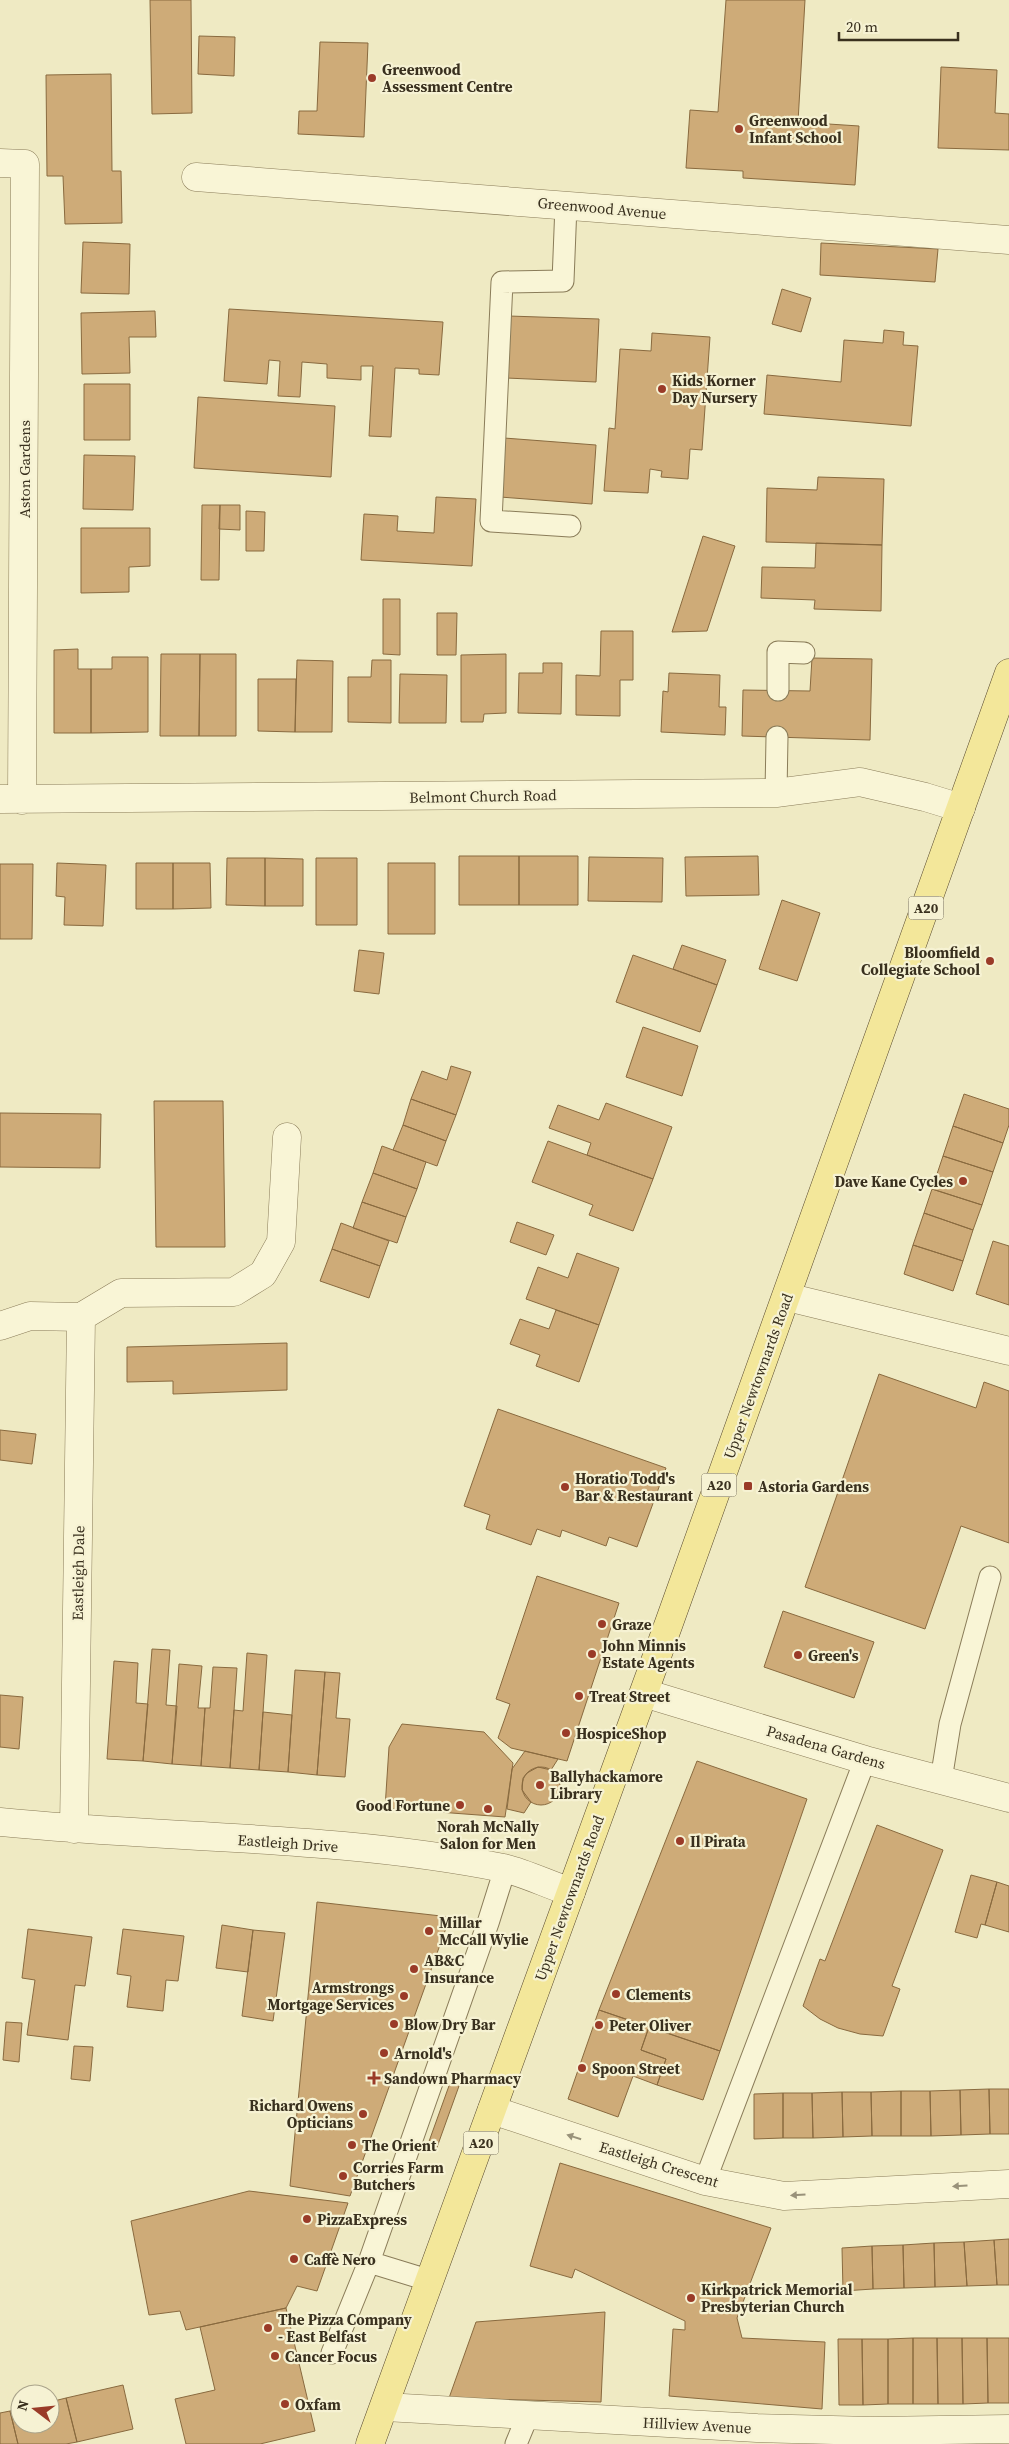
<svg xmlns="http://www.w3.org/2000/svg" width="1009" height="2444" viewBox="0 0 1009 2444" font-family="'Source Serif 4',serif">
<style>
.building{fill:#ceab78;stroke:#896a3f}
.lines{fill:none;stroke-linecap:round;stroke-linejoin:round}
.lane-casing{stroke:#8a7c59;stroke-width:23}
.street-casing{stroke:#8a7c59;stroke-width:29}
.primary-casing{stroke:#57482e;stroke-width:29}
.lane{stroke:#f9f5d6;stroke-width:21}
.street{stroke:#f9f5d6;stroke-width:28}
.primary{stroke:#f3e79a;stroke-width:28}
.oneway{fill:#99927a}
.poi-dot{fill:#9a3b28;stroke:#f6f2d3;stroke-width:2}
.labels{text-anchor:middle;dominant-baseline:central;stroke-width:4.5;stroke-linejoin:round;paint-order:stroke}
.shield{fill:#f6f2d3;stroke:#726a54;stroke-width:1}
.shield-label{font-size:14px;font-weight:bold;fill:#39301e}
.poi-label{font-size:15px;font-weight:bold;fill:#39301e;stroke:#f6f2d3;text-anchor:start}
.street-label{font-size:15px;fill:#39301e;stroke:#f6f2d3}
</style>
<rect width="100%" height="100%" fill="#efeac3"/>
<path class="building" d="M 150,0 L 191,0 L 192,113 L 152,114 Z
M 726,0 L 805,0 L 798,122 L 859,126 L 855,185 L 743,178 L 743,171 L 686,168 L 690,110 L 718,112 Z
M 199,36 L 235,37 L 234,76 L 198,74 Z
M 320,42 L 368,43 L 364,137 L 298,134 L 299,111 L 317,111 Z
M 941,67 L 997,70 L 995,113 L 1009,114 L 1009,150 L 938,148 Z
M 111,74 L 112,171 L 121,171 L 122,223 L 65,224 L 63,176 L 47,176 L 46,75 Z
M 83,242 L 130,244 L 129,294 L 81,293 Z
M 821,243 L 938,249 L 935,282 L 820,275 Z
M 782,289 L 811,298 L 801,332 L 772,324 Z
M 229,309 L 443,322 L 439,375 L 419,374 L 419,369 L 395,368 L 391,437 L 369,436 L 373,366 L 361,366 L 361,380 L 327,378 L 327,364 L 302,362 L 300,397 L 278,396 L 280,361 L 269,360 L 267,384 L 224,381 Z
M 155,311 L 156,337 L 129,337 L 130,373 L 82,374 L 81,313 Z
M 509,316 L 599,319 L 596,382 L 506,378 Z
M 884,330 L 904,332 L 903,345 L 918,346 L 911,426 L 764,414 L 767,375 L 841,382 L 844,340 L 883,343 Z
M 652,333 L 710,337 L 702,450 L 690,449 L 688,479 L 661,477 L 662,471 L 650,469 L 648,493 L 604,491 L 609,428 L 615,429 L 620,349 L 651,351 Z
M 84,384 L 130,384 L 130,440 L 84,440 Z
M 198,397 L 335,406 L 331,477 L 194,468 Z
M 504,438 L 596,445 L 592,504 L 500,497 Z
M 84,455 L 135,456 L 133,510 L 83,509 Z
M 818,477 L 884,479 L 882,545 L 766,542 L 767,488 L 817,490 Z
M 436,497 L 476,499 L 472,566 L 361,560 L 364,514 L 398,516 L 397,531 L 434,533 Z
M 202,505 L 220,505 L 219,580 L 201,580 Z
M 220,505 L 240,505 L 240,530 L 219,529 Z
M 246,511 L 265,512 L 264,551 L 246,551 Z
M 81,528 L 150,528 L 150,566 L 129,567 L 129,592 L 81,593 Z
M 703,536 L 735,546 L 707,631 L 672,632 Z
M 816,543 L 882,545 L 881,611 L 814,609 L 815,600 L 761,598 L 762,567 L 815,568 Z
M 383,599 L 400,599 L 400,655 L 383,654 Z
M 437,613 L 457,613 L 456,655 L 437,655 Z
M 601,631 L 633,631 L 633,680 L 620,680 L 620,716 L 576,715 L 576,675 L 600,676 Z
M 78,649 L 78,669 L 91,669 L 91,733 L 54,733 L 54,650 Z
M 161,654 L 200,654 L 199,736 L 160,736 Z
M 200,654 L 236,654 L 236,736 L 199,736 Z
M 506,654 L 506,713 L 484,714 L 483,722 L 461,722 L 461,655 Z
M 112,657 L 148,657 L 148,732 L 91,733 L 91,669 L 112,669 Z
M 812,658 L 872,659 L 870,740 L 742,736 L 743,690 L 810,691 Z
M 297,660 L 333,661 L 332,732 L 295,732 Z
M 372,660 L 391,660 L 391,723 L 348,722 L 348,677 L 371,677 Z
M 543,663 L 562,663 L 561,714 L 518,713 L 519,673 L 543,673 Z
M 669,673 L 720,675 L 719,707 L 726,707 L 725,735 L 661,732 L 663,691 L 668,692 Z
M 400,674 L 447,675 L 446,723 L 399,723 Z
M 258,679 L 296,679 L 295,732 L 258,731 Z
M 459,856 L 519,856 L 519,905 L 459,905 Z
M 519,856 L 578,856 L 578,905 L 519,905 Z
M 758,856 L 759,895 L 686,896 L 685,857 Z
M 589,857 L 663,858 L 662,902 L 588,901 Z
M 227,858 L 265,858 L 265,906 L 226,905 Z
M 265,858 L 303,859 L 303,906 L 265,906 Z
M 316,858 L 357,858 L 357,925 L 316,925 Z
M 57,863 L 106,865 L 103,926 L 64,925 L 65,897 L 56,896 Z
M 136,863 L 173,863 L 173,909 L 136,909 Z
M 173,863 L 210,863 L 211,908 L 173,909 Z
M 388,863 L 435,863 L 435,934 L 388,934 Z
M 0,864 L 33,864 L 32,939 L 0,939 Z
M 782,900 L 820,913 L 797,981 L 759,969 Z
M 682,945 L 726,960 L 717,985 L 673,969 Z
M 359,950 L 384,953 L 379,994 L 354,991 Z
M 633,955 L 717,985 L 700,1032 L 616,1002 Z
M 643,1027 L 698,1046 L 682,1096 L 626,1077 Z
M 451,1066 L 471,1072 L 456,1115 L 411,1099 L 422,1071 L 447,1080 Z
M 964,1094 L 1009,1109 L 1009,1125 L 1003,1143 L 953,1126 Z
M 411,1099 L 456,1115 L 446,1141 L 403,1125 Z
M 154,1101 L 223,1101 L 225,1247 L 156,1247 Z
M 606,1103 L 672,1127 L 653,1179 L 587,1155 L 591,1143 L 549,1128 L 558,1105 L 599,1120 Z
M 0,1113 L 101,1114 L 100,1168 L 0,1167 Z
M 403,1125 L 446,1141 L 437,1166 L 393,1150 Z
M 953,1126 L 1003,1143 L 993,1172 L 943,1156 Z
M 548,1141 L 653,1179 L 633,1231 L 589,1215 L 593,1205 L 532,1182 Z
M 382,1146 L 426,1162 L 417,1189 L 373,1173 Z
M 943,1156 L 993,1172 L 982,1205 L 932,1189 Z
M 373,1173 L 417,1189 L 406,1217 L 362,1202 Z
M 932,1189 L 982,1205 L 973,1230 L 924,1213 Z
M 362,1202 L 406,1217 L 397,1243 L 353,1228 Z
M 924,1213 L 973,1230 L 963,1261 L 913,1245 Z
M 517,1222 L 554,1235 L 546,1255 L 510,1242 Z
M 341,1223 L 389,1241 L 380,1266 L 332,1249 Z
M 993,1241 L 1009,1246 L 1009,1305 L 976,1294 Z
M 913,1245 L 963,1261 L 953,1291 L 904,1274 Z
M 332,1249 L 380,1266 L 369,1298 L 320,1281 Z
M 577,1253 L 619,1268 L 599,1325 L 526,1299 L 538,1267 L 568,1278 Z
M 556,1310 L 599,1325 L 579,1382 L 536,1366 L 540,1355 L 510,1344 L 520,1319 L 549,1329 Z
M 287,1343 L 287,1390 L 173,1394 L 173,1381 L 127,1382 L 127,1347 Z
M 879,1374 L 976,1408 L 984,1382 L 1009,1391 L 1009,1543 L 961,1526 L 925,1629 L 805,1587 Z
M 498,1409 L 666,1468 L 637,1547 L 609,1537 L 606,1546 L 562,1530 L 560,1537 L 537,1529 L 531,1545 L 486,1529 L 490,1515 L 464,1506 Z
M 0,1430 L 36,1434 L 32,1464 L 0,1460 Z
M 537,1576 L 619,1603 L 567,1761 L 511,1748 L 498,1738 L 510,1704 L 496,1699 Z
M 783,1611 L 874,1642 L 854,1698 L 764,1667 Z
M 152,1649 L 170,1650 L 166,1705 L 177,1706 L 172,1764 L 143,1761 Z
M 247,1653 L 267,1655 L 259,1770 L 230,1768 L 234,1710 L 243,1711 Z
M 114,1661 L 138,1663 L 136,1703 L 148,1704 L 143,1761 L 107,1759 Z
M 179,1664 L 202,1666 L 198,1708 L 205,1708 L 201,1766 L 172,1764 Z
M 213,1667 L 237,1668 L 230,1768 L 201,1766 L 205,1708 L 210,1708 Z
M 295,1670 L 325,1672 L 317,1775 L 288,1772 Z
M 325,1672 L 340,1673 L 336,1718 L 350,1719 L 345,1777 L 317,1775 Z
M 0,1695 L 23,1697 L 19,1749 L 0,1747 Z
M 263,1712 L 292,1715 L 288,1772 L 259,1770 Z
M 402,1724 L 484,1732 L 513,1763 L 505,1817 L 385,1808 L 389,1747 Z
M 525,1751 L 558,1759 L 551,1770 L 538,1767 L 527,1773 L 523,1778 L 522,1790 L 531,1802 L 524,1813 L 507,1809 L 512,1769 Z
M 697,1761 L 807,1799 L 720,2051 L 599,2010 Z
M522 1786a19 19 0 1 1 38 0a19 19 0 1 1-38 0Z
M 877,1825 L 943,1850 L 892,1986 L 900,1989 L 883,2036 L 860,2034 L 838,2028 L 820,2019 L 803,2006 L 820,1959 L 825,1961 Z
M 971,1875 L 997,1882 L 985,1925 L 981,1924 L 977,1938 L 955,1932 Z
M 997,1882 L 1009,1886 L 1009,1932 L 985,1925 Z
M 317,1902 L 450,1917 L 350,2196 L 290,2186 Z
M 222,1925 L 253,1930 L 248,1972 L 216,1968 Z
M 28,1929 L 92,1937 L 85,1986 L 75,1985 L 68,2040 L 27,2035 L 35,1980 L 22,1978 Z
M 123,1929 L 184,1936 L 178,1981 L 166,1980 L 163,2011 L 127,2007 L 131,1976 L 117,1974 Z
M 253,1930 L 285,1933 L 273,2021 L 242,2016 Z
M 599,2010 L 649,2027 L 641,2050 L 666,2059 L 657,2085 L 633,2076 L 618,2117 L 568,2099 Z
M 6,2022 L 22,2023 L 19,2062 L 3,2060 Z
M 649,2027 L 720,2051 L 703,2100 L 657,2085 L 666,2059 L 641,2050 Z
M 74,2046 L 93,2047 L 90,2081 L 71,2079 Z
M 450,2083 L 459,2086 L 436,2150 L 427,2147 Z
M 989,2089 L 990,2134 L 961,2135 L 960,2090 Z
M 989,2089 L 1009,2089 L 1009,2134 L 990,2134 Z
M 960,2090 L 961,2135 L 931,2136 L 930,2091 Z
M 901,2091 L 901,2136 L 872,2136 L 871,2092 Z
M 901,2091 L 930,2091 L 931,2136 L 901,2136 Z
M 842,2092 L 843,2137 L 813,2138 L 812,2093 Z
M 842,2092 L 871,2092 L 872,2136 L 843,2137 Z
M 783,2093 L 783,2138 L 754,2139 L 754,2094 Z
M 783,2093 L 812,2093 L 813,2138 L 783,2138 Z
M 560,2163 L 771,2228 L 737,2318 L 742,2338 L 825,2342 L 822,2409 L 669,2396 L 673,2329 L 685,2330 L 685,2321 L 575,2269 L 572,2278 L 530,2266 Z
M 249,2191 L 348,2203 L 317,2291 L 297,2286 L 286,2308 L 186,2330 L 180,2311 L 149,2315 L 131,2221 Z
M 1009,2239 L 1009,2285 L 997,2285 L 994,2240 Z
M 994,2240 L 997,2285 L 967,2286 L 964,2242 Z
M 964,2242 L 967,2286 L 935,2287 L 934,2243 Z
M 934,2243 L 935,2287 L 904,2288 L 903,2245 Z
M 903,2245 L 904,2288 L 873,2289 L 872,2246 Z
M 872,2246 L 873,2289 L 843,2291 L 842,2248 Z
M 286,2308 L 315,2431 L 260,2444 L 186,2444 L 175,2399 L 215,2390 L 200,2327 Z
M 605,2312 L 601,2402 L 449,2398 L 476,2322 Z
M 913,2338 L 913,2404 L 888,2404 L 888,2339 Z
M 913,2338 L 937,2338 L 938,2404 L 913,2404 Z
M 937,2338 L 962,2338 L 963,2404 L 938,2404 Z
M 962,2338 L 987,2338 L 988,2403 L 963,2404 Z
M 987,2338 L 1009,2338 L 1009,2403 L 988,2403 Z
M 838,2339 L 862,2339 L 863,2405 L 839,2405 Z
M 862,2339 L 888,2339 L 888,2404 L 863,2405 Z
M 123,2385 L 133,2429 L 77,2442 L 66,2398 Z
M 66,2398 L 77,2442 L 66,2444 L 18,2444 L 10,2411 L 20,2409 L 20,2424 L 50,2424 L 50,2402 Z
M 10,2411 L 18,2444 L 0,2444 L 0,2413 Z"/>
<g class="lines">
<g class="lane-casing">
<path id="lane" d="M 566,205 L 563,281 L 502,282 L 491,521 L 570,526
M 778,690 L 778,652 L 804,653
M 776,793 L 777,737
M 941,1780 L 950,1724 L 990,1577
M 705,2181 L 865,1760
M 369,2262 L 431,2281
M 332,2353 L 369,2262 L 488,1923 L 505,1869
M 516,2444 L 528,2415"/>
</g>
<g class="street-casing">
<path id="street" d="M 0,163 L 25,164 L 22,800
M 196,177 L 1009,240
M 0,799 L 776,793 L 860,782 L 925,797 L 961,808
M 787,1297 L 1009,1351
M 0,1326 L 30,1316 L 81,1317 L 121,1293 L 234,1292 L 263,1274 L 281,1242 L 287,1137
M 644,1693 L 865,1760 L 1009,1798
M 0,1822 C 167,1839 338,1835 503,1868 C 525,1873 549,1885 571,1892
M 74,1829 L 81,1317
M 492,2110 L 705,2181 L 784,2196 L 1009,2184
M 385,2407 L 757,2428 L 872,2431 L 1009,2429"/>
</g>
<g class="primary-casing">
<path id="primary" d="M 370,2444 L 669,1623 L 1009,673"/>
</g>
<use href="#lane" class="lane"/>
<use href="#street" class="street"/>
<use href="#primary" class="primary"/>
</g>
<defs><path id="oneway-solid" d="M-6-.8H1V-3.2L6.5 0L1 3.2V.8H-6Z" transform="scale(1.25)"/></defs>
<g class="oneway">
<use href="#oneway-solid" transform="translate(574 2137) rotate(-162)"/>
<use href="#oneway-solid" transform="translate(960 2186) rotate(177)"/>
<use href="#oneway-solid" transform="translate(798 2195) rotate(177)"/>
</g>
<g class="poi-dot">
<circle cx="372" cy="78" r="5"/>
<circle cx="739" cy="129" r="5"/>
<circle cx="662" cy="389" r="5"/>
<circle cx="990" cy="961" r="5"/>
<circle cx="963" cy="1181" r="5"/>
<rect x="743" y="1481" width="10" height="10" rx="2.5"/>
<circle cx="565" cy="1487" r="5"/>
<circle cx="602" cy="1624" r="5"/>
<circle cx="592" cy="1654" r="5"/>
<circle cx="798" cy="1655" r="5"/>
<circle cx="579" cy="1696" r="5"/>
<circle cx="566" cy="1733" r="5"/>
<circle cx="540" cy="1785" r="5"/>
<circle cx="460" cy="1805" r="5"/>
<circle cx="488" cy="1809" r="5"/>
<circle cx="680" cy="1841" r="5"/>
<circle cx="429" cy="1931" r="5"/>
<circle cx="414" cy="1969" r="5"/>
<circle cx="616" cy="1994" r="5"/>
<circle cx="404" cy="1996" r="5"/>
<circle cx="394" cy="2024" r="5"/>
<circle cx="599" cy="2025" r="5"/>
<circle cx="384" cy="2053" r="5"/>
<circle cx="582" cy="2068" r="5"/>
<path d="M371.5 2070.5h5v5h5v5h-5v5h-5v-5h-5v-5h5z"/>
<circle cx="363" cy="2114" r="5"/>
<circle cx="352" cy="2145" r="5"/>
<circle cx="343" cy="2176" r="5"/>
<circle cx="307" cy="2219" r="5"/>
<circle cx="294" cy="2259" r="5"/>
<circle cx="691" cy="2298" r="5"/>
<circle cx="268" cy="2328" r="5"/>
<circle cx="275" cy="2356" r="5"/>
<circle cx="285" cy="2404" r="5"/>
</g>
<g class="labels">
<g class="shield">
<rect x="908.5" y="896.5" width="35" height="23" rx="4"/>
<rect x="701.5" y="1473.5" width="35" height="23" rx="4"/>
<rect x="463.5" y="2131.5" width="35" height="23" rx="4"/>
</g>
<g class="shield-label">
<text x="926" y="908">A20</text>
<text x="719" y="1485">A20</text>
<text x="481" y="2143">A20</text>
</g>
<g class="poi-label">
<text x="382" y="69">Greenwood<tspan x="382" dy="17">Assessment Centre</tspan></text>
<text x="749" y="120">Greenwood<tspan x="749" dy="17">Infant School</tspan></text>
<text x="672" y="380">Kids Korner<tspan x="672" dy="17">Day Nursery</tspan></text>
<text x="980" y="952" text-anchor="end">Bloomfield<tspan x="980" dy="17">Collegiate School</tspan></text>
<text x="953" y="1181" text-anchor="end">Dave Kane Cycles</text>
<text x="575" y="1478">Horatio Todd's<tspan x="575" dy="17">Bar &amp; Restaurant</tspan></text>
<text x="758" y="1486">Astoria Gardens</text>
<text x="612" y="1624">Graze</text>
<text x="602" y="1645">John Minnis<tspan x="602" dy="17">Estate Agents</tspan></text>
<text x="808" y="1655">Green's</text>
<text x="589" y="1696">Treat Street</text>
<text x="576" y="1733">HospiceShop</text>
<text x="550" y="1776">Ballyhackamore<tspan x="550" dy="17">Library</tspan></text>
<text x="450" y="1805" text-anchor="end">Good Fortune</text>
<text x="488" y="1826" text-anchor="middle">Norah McNally<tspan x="488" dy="17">Salon for Men</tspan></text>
<text x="690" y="1841">Il Pirata</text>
<text x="439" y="1922">Millar<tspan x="439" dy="17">McCall Wylie</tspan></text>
<text x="424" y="1960">AB&amp;C<tspan x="424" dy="17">Insurance</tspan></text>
<text x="394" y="1987" text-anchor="end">Armstrongs<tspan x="394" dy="17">Mortgage Services</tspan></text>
<text x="626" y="1994">Clements</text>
<text x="404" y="2024">Blow Dry Bar</text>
<text x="609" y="2025">Peter Oliver</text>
<text x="394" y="2053">Arnold's</text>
<text x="592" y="2068">Spoon Street</text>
<text x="384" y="2078">Sandown Pharmacy</text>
<text x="353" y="2105" text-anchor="end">Richard Owens<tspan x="353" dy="17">Opticians</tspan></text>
<text x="362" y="2145">The Orient</text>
<text x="353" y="2167">Corries Farm<tspan x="353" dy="17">Butchers</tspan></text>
<text x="317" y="2219">PizzaExpress</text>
<text x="304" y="2259">Caffè Nero</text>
<text x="701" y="2289">Kirkpatrick Memorial<tspan x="701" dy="17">Presbyterian Church</tspan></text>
<text x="278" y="2319">The Pizza Company<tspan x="278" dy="17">- East Belfast</tspan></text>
<text x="285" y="2356">Cancer Focus</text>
<text x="295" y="2404">Oxfam</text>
</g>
<g class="street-label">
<text transform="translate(602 208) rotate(5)">Greenwood Avenue</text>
<text transform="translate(24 469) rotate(-90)">Aston Gardens</text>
<text transform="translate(483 796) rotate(-1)">Belmont Church Road</text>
<text transform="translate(758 1376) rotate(-70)">Upper Newtownards Road</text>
<text transform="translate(78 1573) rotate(-89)">Eastleigh Dale</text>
<text transform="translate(826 1747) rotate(16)">Pasadena Gardens</text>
<text transform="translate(288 1843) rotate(4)">Eastleigh Drive</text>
<text transform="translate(569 1898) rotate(-70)">Upper Newtownards Road</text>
<text transform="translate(659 2164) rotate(17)">Eastleigh Crescent</text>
<text transform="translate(697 2425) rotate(3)">Hillview Avenue</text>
</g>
</g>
<g transform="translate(35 2409) rotate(286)"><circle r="24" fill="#f6f2d3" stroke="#aaa48b"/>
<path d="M0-4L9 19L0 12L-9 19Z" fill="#9a3b28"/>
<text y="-8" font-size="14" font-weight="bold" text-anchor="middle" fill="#39301e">N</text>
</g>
<path d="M839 32v8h119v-8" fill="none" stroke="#39301e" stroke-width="2.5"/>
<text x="846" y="32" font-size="15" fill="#39301e" stroke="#f6f2d3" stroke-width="4" paint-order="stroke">20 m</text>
</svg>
